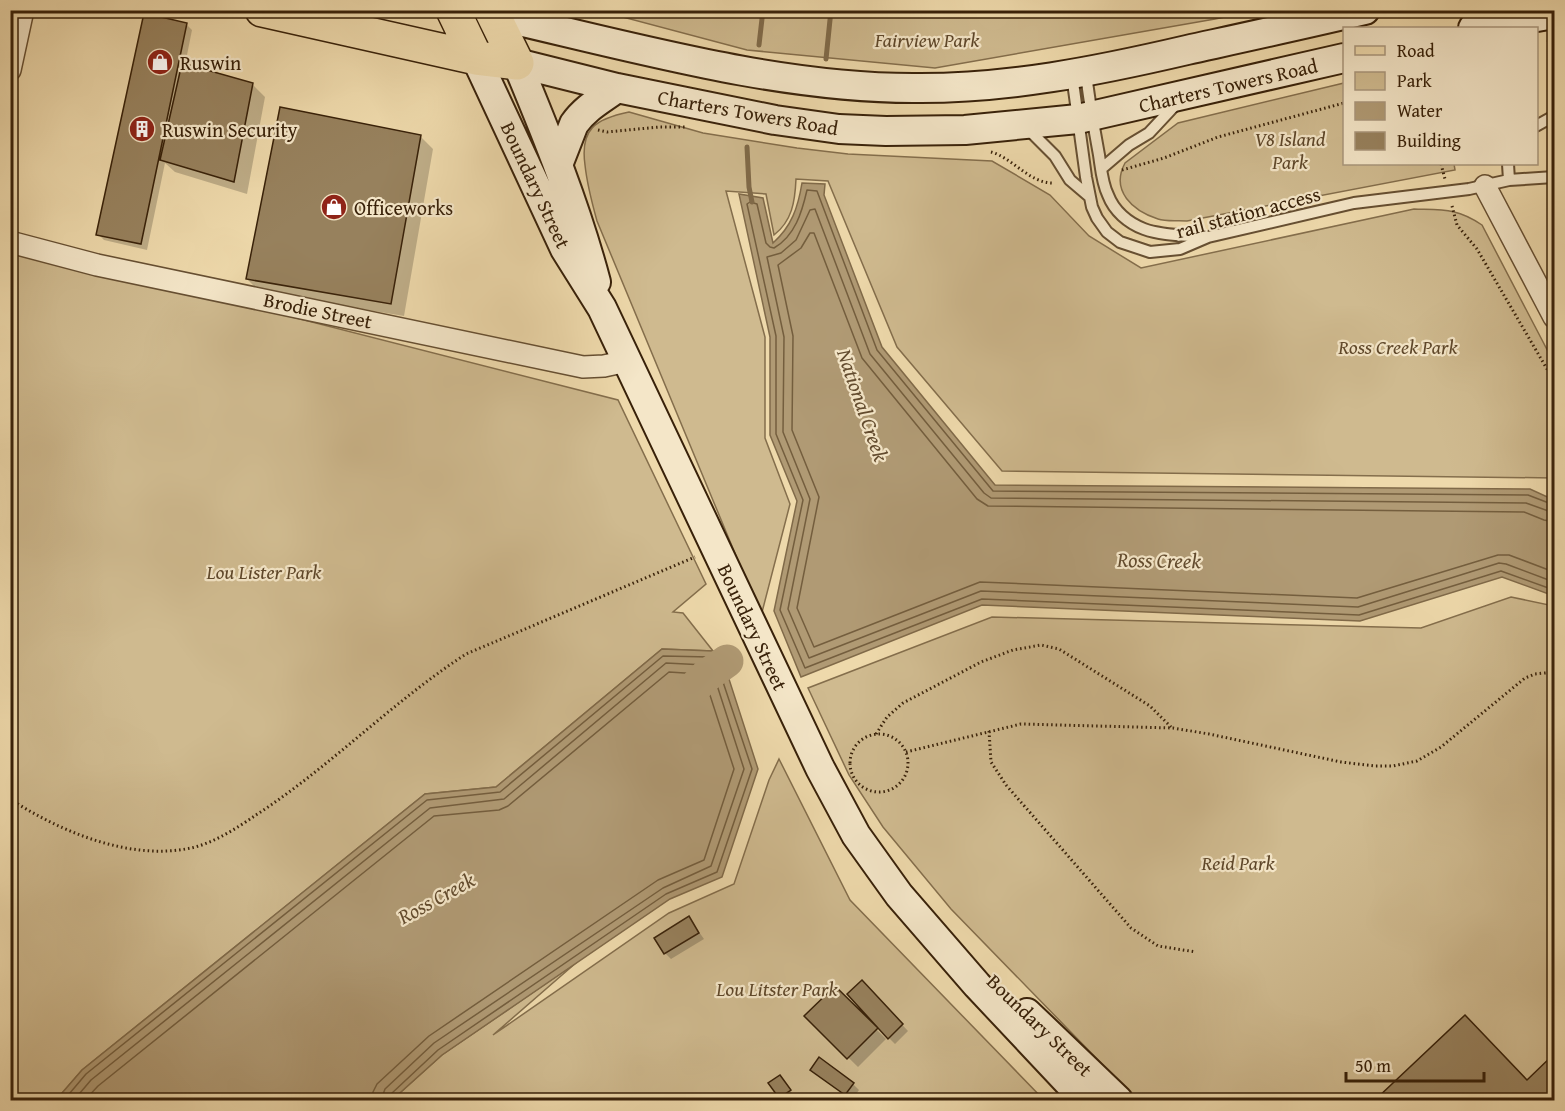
<svg xmlns="http://www.w3.org/2000/svg" width="1565" height="1111" viewBox="0 0 1565 1111" font-family="'Gentium Book Plus',serif">
<style>
.green{fill:#cfba8f;stroke:#846e4c;stroke-width:1.5}
.water{fill:#b09a74;stroke:#806a49;stroke-width:1.5}
.shadow{fill:#0003}
.lines{fill:none;stroke-linecap:round;stroke-linejoin:round}
.shore{stroke:#745e3e;stroke-width:1.5}
.stream{stroke:#806a49;stroke-width:5}
.river{stroke:#b09a74;stroke-width:33}
.building{fill:#97815d;stroke:#382109;stroke-width:1.5}
.service-casing{stroke:#664f32;stroke-width:14}
.minor-casing{stroke:#664f32;stroke-width:24}
.secondary-casing{stroke:#382109;stroke-width:32}
.primary-casing{stroke:#382109;stroke-width:36}
.path{stroke:#382109;stroke-width:3;stroke-dasharray:1.5 3;stroke-linecap:butt}
.service{stroke:#f4e6c8;stroke-width:10}
.minor{stroke:#f4e6c8;stroke-width:21}
.secondary{stroke:#f4e6c8;stroke-width:28}
.primary{stroke:#eed9ab;stroke-width:33}
.labels{text-anchor:middle;dominant-baseline:central;stroke-width:4.5;stroke-linejoin:round;paint-order:stroke}
.park-label{font-size:20px;font-style:italic;fill:#5e472a;stroke:#f4e6c8}
.poi-label{font-size:20px;fill:#382109;stroke:#f4e6c8;text-anchor:start}
.street-label{font-size:20px;fill:#382109;stroke:#f4e6c8}
.water-label{font-size:21px;font-style:italic;fill:#624b2e;stroke:#f4e6c8}
</style>
<rect width="100%" height="100%" fill="#eed9ab"/>
<filter id="stains"><feTurbulence type="fractalNoise" baseFrequency=".00333" numOctaves="4"/><feColorMatrix values="0 0 0 0 .2 0 0 0 0 .09 0 0 0 0 .02 0 0 0 .5 -.17"/></filter>
<radialGradient id="worn" r=".72"><stop offset=".6" stop-color="#630" stop-opacity="0"/><stop offset="1" stop-color="#630" stop-opacity=".3"/></radialGradient>
<path class="green" d="M 600,11 L 600,10 L 1254,11 L 1215,19 L 935,68 L 747,50 Z
M 1344,83 L 1344,164 L 1454,164 L 1455,170 L 1187,221 C 1178,220 1167,222 1158,219 C 1133,211 1110,191 1125,163 L 1178,123 Z
M 629,112 L 703,133 L 797,148 L 848,154 L 992,161 L 1050,195 L 1089,236 L 1141,268 L 1414,209 C 1443,210 1457,208 1482,225 L 1554,363 L 1554,478 L 1002,471 L 897,347 L 828,181 L 796,179 C 795,202 792,221 774,235 L 766,194 L 726,191 L 765,337 L 765,438 L 790,504 L 761,616 L 597,221 C 592,203 587,184 585,165 C 580,129 595,119 629,112 Z
M 10,245 L 618,400 L 706,584 L 673,612 L 683,613 L 713,651 L 662,649 L 496,787 L 425,794 L 82,1070 L 56,1100 L 11,1100 Z
M 1511,597 L 1554,606 L 1554,1100 L 1137,1100 L 951,909 L 883,827 L 849,775 L 808,688 L 992,617 L 1421,628 Z
M 779,759 L 850,900 L 1044,1100 L 392,1100 L 442,1055 L 577,962 L 493,1035 L 669,913 L 734,884 L 769,780 Z"/>
<path class="water" d="M 802,183 L 825,184 L 824,195 L 882,347 L 995,485 L 1530,489 L 1554,500 L 1554,596 L 1502,577 L 1360,621 L 982,605 L 801,677 L 774,611 L 797,501 L 770,435 L 770,337 L 739,194 L 763,198 L 773,243 C 792,226 798,207 802,183 Z
M 662,649 L 713,651 L 728,676 L 758,769 L 722,877 L 670,899 L 442,1055 L 392,1100 L 56,1100 L 82,1070 L 425,794 L 496,787 Z"/>
<path class="shadow" d="M 186,24 L 192,30 L 185,65 L 252,84 L 265,97 L 247,194 L 175,172 L 165,163 L 147,250 L 104,240 L 98,234 Z
M 420,136 L 433,149 L 404,316 L 260,292 L 247,279 Z
M 689,918 L 704,939 L 671,959 L 665,953 Z
M 862,982 L 908,1031 L 895,1044 L 889,1038 Z
M 835,988 L 886,1039 L 858,1067 L 806,1016 Z
M 1465,1017 L 1527,1082 L 1554,1056 L 1554,1100 L 1377,1100 Z
M 818,1075 L 853,1084 L 859,1090 L 852,1100 Z
M 783,1079 L 792,1093 L 782,1100 L 780,1097 Z"/>
<g class="lines">
<path class="shore" d="M 1554,505 L 1528,495 L 993,491 L 877,350 L 817,191 L 807,190 C 802,212 795,236 774,248 L 770,247 L 766,243 L 757,204 L 750,202 L 747,204 L 776,336 L 776,434 L 803,500 L 780,610 L 805,668 L 982,599 L 1359,615 L 1501,571 L 1554,590
M 1554,513 L 1526,503 L 991,498 L 984,493 L 870,354 L 815,209 L 810,210 L 796,240 L 781,253 L 767,257 L 784,337 L 783,432 L 810,499 L 788,609 L 809,658 L 981,591 L 1358,607 L 1499,563 L 1506,564 L 1554,582
M 1554,522 L 1544,520 L 1524,512 L 988,506 L 977,499 L 862,358 L 814,233 L 810,233 L 801,248 L 778,265 L 793,336 L 792,430 L 819,497 L 797,608 L 814,647 L 980,582 L 1357,598 L 1498,555 L 1509,555 L 1554,572
M 64,1100 L 86,1074 L 427,800 L 500,792 L 663,656 L 710,657 L 722,679 L 752,769 L 717,872 L 666,894 L 438,1050 L 391,1094 L 389,1100
M 74,1100 L 91,1080 L 430,808 L 504,799 L 666,663 L 705,665 L 716,682 L 744,769 L 711,866 L 663,888 L 434,1043 L 385,1089 L 381,1100
M 85,1100 L 98,1086 L 434,816 L 499,810 L 508,806 L 669,672 L 700,674 L 707,686 L 734,769 L 704,860 L 658,880 L 429,1036 L 377,1084 L 373,1092 L 372,1100"/>
<path class="stream" d="M 759,45 L 763,10
M 826,59 L 831,10
M 747,147 L 749,187 L 752,202"/>
<path class="river" d="M 687,695 L 706,676 L 727,661"/>
</g>
<path class="building" d="M 144,13 L 187,23 L 141,244 L 96,235 Z
M 182,63 L 253,83 L 234,182 L 160,160 Z
M 280,107 L 421,135 L 391,304 L 246,279 Z
M 689,916 L 699,933 L 664,954 L 654,938 Z
M 862,980 L 903,1024 L 888,1039 L 847,994 Z
M 835,986 L 878,1028 L 847,1059 L 804,1016 Z
M 1465,1015 L 1527,1080 L 1554,1054 L 1554,1100 L 1375,1100 Z
M 819,1057 L 854,1083 L 845,1095 L 810,1070 Z
M 780,1075 L 791,1090 L 779,1098 L 768,1083 Z"/>
<g class="lines">
<g class="service-casing">
<path id="service" d="M 1086,73 C 1089,101 1094,127 1099,155 C 1101,168 1102,183 1108,195 C 1114,211 1128,223 1144,229 C 1163,236 1186,235 1207,237
M 1072,75 L 1086,177 L 1092,207 L 1097,218 L 1107,232 L 1120,242 L 1150,252 L 1180,249 L 1208,237 L 1354,203 L 1469,189 L 1509,180 L 1554,177
M 1536,126 L 1554,116
M 1028,129 L 1055,156 L 1070,180 L 1090,197
M 1508,164 L 1509,180
M 1101,169 L 1129,145 L 1149,133 L 1177,103"/>
</g>
<g class="minor-casing">
<path id="minor" d="M 10,70 L 23,10
M 1485,186 L 1554,317
M 10,242 L 97,265 L 583,367 L 604,366 L 627,361"/>
</g>
<g class="secondary-casing">
<path id="secondary" d="M 493,15 C 629,46 775,88 913,88 C 1007,89 1097,71 1187,50 C 1246,37 1306,24 1365,10
M 1473,28 L 1554,14
M 476,58 L 565,249 L 602,308 L 820,768 L 856,835 L 899,895 L 977,985 L 1085,1100
M 517,63 L 617,88 L 775,120 L 839,129 L 886,131 L 965,130 L 1078,119 L 1344,58
M 517,63 C 547,135 576,207 596,282
M 558,165 L 574,124 C 585,108 602,99 617,88
M 1027,1013 L 1118,1100"/>
</g>
<g class="primary-casing">
<path id="primary" d="M 262,10 L 476,58 L 517,63
M 453,10 L 476,58
M 491,10 L 517,63"/>
</g>
<path class="path" d="M 1547,40 L 1553,41 L 1554,43
M 598,130 L 607,132 L 659,127 L 687,127
M 991,152 C 1013,158 1030,184 1054,183
M 1441,164 L 1445,179
M 1122,170 L 1164,158 L 1218,137 L 1344,103
M 1452,206 L 1457,225 L 1477,249 L 1554,381
M 989,731 L 991,762 L 1006,785 L 1131,928 L 1158,946 L 1196,952
M850 763a29 29 0 1 1 58 0a29 29 0 1 1-58 0Z
M 876,734 L 887,717 L 903,703 L 981,662 L 1013,650 L 1041,645 L 1059,649 L 1150,706 L 1171,727
M 906,752 L 1021,724 L 1173,728 L 1209,734 L 1341,762 L 1375,766 L 1393,766 L 1417,761 L 1441,747 L 1525,678 L 1535,674 L 1554,672
M 10,799 C 61,832 130,861 191,848 C 214,843 237,828 256,815 C 330,767 392,702 466,654 L 695,557"/>
<use href="#service" class="service"/>
<use href="#minor" class="minor"/>
<use href="#secondary" class="secondary"/>
<use href="#primary" class="primary"/>
</g>
<defs>
<g id="shop-disc" transform="scale(1.35)"><circle r="9.5" fill="#8f2418" stroke="#f4e6c8"/><path d="M-5-2.5h2.3a2.7 3.5 0 0 1 5.4 0H5L5.5 6h-11ZM-1.5-2.5h3a1.5 2.3 0 0 0-3 0Z" fill="#fff"/></g>
<g id="building-disc" transform="scale(1.35)"><circle r="9.5" fill="#8f2418" stroke="#f4e6c8"/><path d="M-4-6H4V6H1V3H-1V6H-4ZM-2.5-4.3h1.7v1.8h-1.7ZM.8-4.3h1.7v1.8H.8ZM-2.5-1h1.7V.8h-1.7ZM.8-1h1.7V.8H.8Z" fill="#fff"/></g>
</defs>
<g fill-rule="evenodd">
<use href="#shop-disc" x="160" y="62"/>
<use href="#building-disc" x="142" y="129"/>
<use href="#shop-disc" x="334" y="207"/>
</g>
<g class="labels">
<g class="park-label">
<text x="927" y="39">Fairview Park</text>
<text x="1290" y="138">V8 Island<tspan x="1290" dy="23">Park</tspan></text>
<text x="1398" y="346">Ross Creek Park</text>
<text x="264" y="571">Lou Lister Park</text>
<text x="1238" y="862">Reid Park</text>
<text x="777" y="988">Lou Litster Park</text>
</g>
<g class="poi-label">
<text x="180" y="62">Ruswin</text>
<text x="162" y="129">Ruswin Security</text>
<text x="354" y="207">Officeworks</text>
</g>
<g class="street-label">
<text transform="translate(1228 85) rotate(-13)">Charters Towers Road</text>
<text transform="translate(748 112) rotate(10)">Charters Towers Road</text>
<text transform="translate(536 185) rotate(65)">Boundary Street</text>
<text transform="translate(1248 212) rotate(-15)">rail station access</text>
<text transform="translate(318 310) rotate(12)">Brodie Street</text>
<text transform="translate(753 627) rotate(65)">Boundary Street</text>
<text transform="translate(1040 1025) rotate(44)">Boundary Street</text>
</g>
<g class="water-label">
<text transform="translate(863 405) rotate(71)">National Creek</text>
<text transform="translate(1159 560) rotate(1)">Ross Creek</text>
<text transform="translate(436 898) rotate(-29)">Ross Creek</text>
</g>
</g>
<rect width="1565" height="1111" fill="none" stroke="#eed9ab" stroke-width="36"/>
<rect x="12" y="12" width="1541" height="1087" fill="none" stroke="#382109" stroke-width="3"/>
<rect x="18" y="18" width="1529" height="1075" fill="none" stroke="#382109" stroke-width="1.5"/>
<rect x="1343" y="27" width="195" height="138" fill="#f4e6c8" stroke="#a9977c" stroke-width="1.5"/>
<rect x="1355" y="46" width="30" height="9" fill="#eed9ab" stroke="#a9977c" stroke-width="1.5"/>
<text x="1397" y="57" font-size="18" fill="#382109">Road</text>
<rect x="1355" y="72" width="30" height="18" fill="#cfba8f" stroke="#a9977c" stroke-width="1.5"/>
<text x="1397" y="87" font-size="18" fill="#382109">Park</text>
<rect x="1355" y="102" width="30" height="18" fill="#b09a74" stroke="#a9977c" stroke-width="1.5"/>
<text x="1397" y="117" font-size="18" fill="#382109">Water</text>
<rect x="1355" y="132" width="30" height="18" fill="#97815d" stroke="#a9977c" stroke-width="1.5"/>
<text x="1397" y="147" font-size="18" fill="#382109">Building</text>
<path d="M1346 1072v9h138v-9" fill="none" stroke="#382109" stroke-width="3"/>
<text x="1355" y="1072" font-size="18" fill="#382109" stroke="#f4e6c8" stroke-width="4.5" paint-order="stroke">50 m</text>
<rect width="100%" height="100%" filter="url(#stains)"/>
<rect width="100%" height="100%" fill="url(#worn)"/>
</svg>
